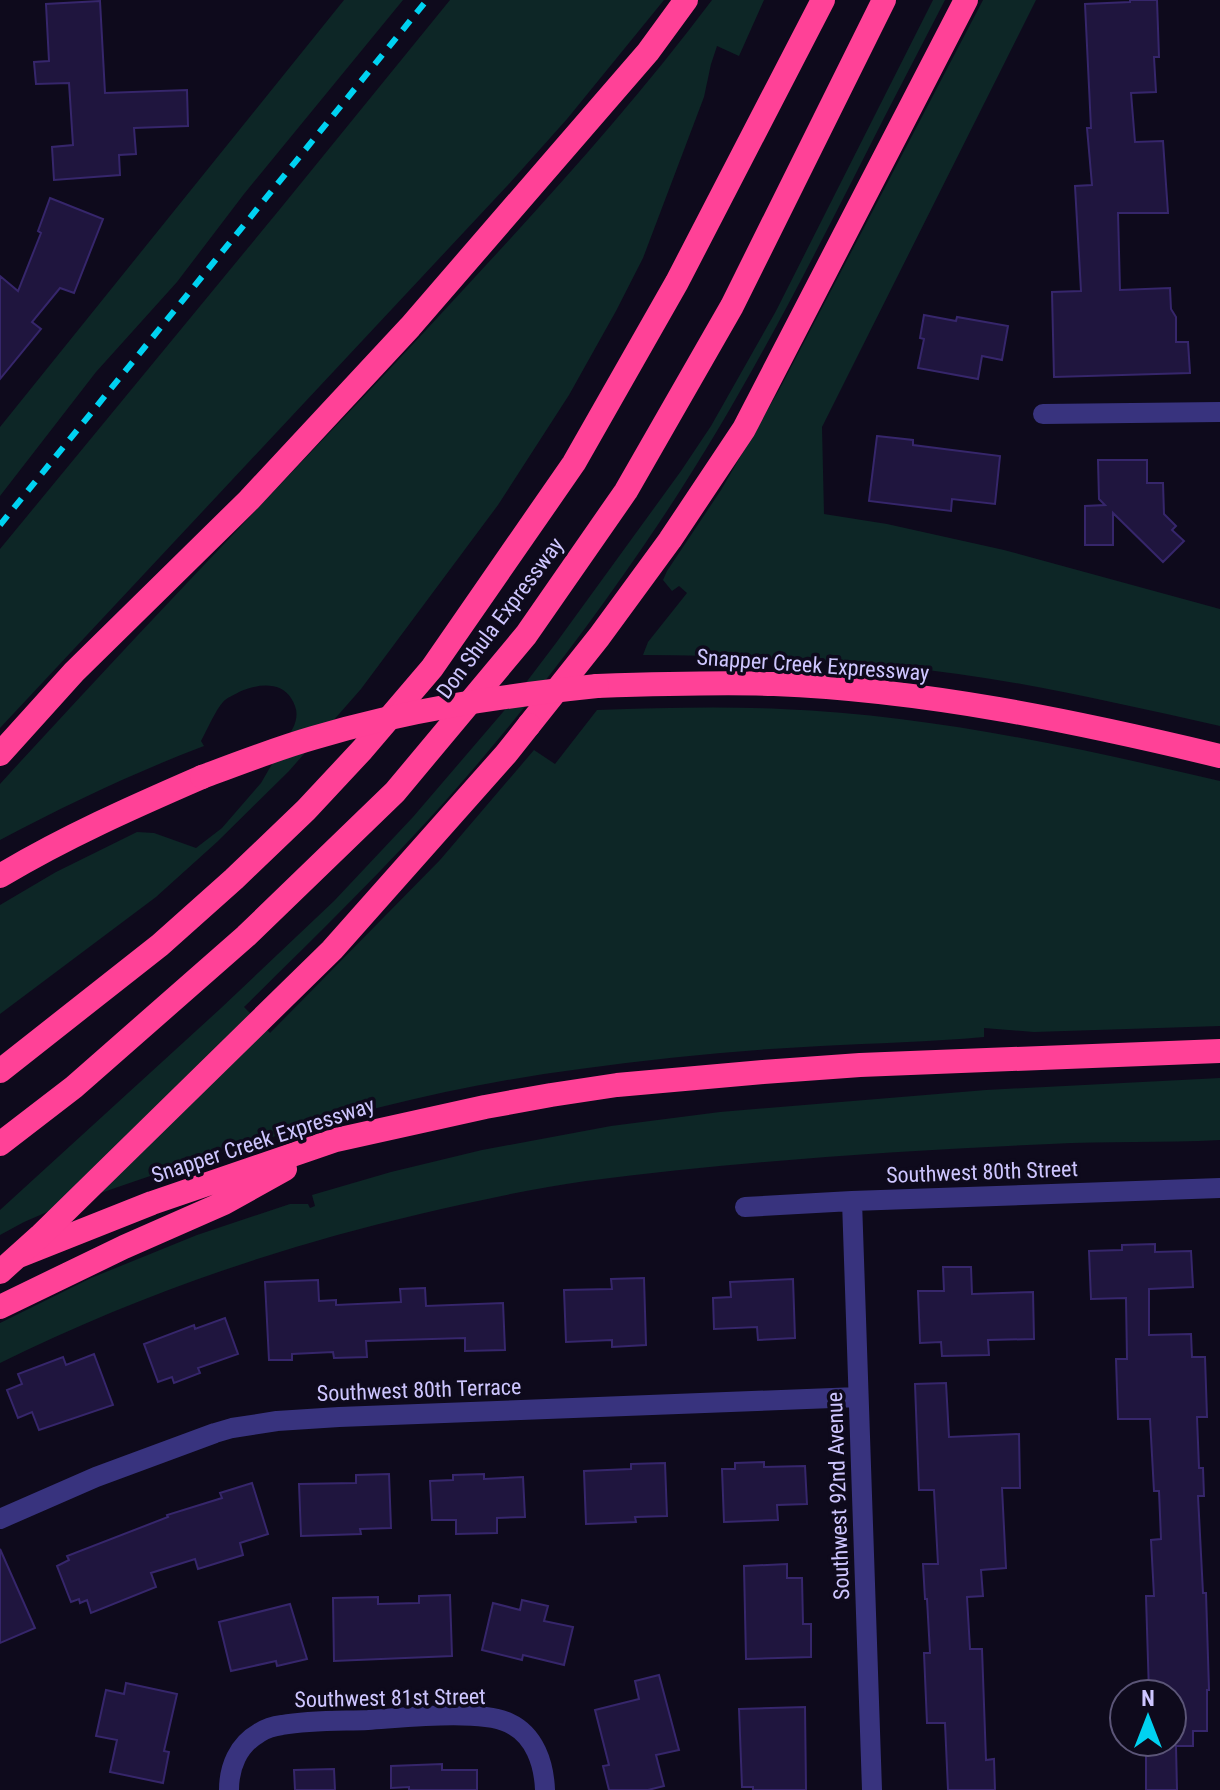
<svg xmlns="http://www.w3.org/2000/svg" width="1220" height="1790" viewBox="0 0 1220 1790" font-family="'Roboto Condensed',sans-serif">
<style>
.green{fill:#0d2626}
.building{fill:#1f153e;stroke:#36266b;stroke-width:2}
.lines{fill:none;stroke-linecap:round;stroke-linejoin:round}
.minor{stroke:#38337e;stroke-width:20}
.motorway{stroke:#ff4197;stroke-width:24}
.rail{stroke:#00d2f1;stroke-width:6;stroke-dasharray:12 10;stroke-linecap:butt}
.motorway-bridge{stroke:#ff4197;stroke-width:24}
.labels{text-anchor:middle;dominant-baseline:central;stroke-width:7;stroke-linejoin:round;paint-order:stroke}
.street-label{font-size:22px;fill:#cec6ff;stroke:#0e0a1c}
</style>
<rect width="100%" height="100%" fill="#0e0a1c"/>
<path class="green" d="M 344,0 L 403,0 L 244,194 L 177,282 L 96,372 L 0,496 L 0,427 Z
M 450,0 L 664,0 L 567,119 L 507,186 L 0,728 L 0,549 L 280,209 Z
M 712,0 L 764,0 L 739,56 L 717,46 L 711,64 L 704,97 L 643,258 L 616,311 L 569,395 L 498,505 L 361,689 L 289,771 L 217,842 L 156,897 L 0,1014 L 0,905 L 56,872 L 137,832 L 154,833 L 196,848 L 222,828 L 261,783 L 293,728 C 298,717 298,709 291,698 C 280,681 257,684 239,692 C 234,695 226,698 223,702 C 215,711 207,730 201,741 L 204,746 C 133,773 66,805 0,840 L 0,784 C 140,630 285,481 427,329 C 525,223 625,116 712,0 Z
M 933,0 L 945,0 C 925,39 905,77 885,116 C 815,254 746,393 659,523 C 595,619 524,712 448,798 C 383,871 313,939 244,1007 L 270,1033 L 440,860 L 534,750 L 555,764 L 597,710 C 659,708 719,706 781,709 C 929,715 1076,747 1220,781 L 1220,1026 L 1034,1032 L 984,1028 L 984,1037 C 930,1042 875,1043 821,1046 C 740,1050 660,1058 580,1069 C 399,1092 225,1149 54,1209 L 24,1222 L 0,1235 L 0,1210 L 220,1009 L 334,901 L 413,817 L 509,705 L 556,643 L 681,471 L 711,426 L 776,311 Z
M 983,0 L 1036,0 L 822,427 L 824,514 L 887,524 L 1004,550 L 1220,609 L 1220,726 C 1133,707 1046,686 958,674 C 851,659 750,656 643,655 L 648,642 L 687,593 L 679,586 L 672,591 L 663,580 L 667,571 L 721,490 L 779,390 Z
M 1220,1078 L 1220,1140 C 1163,1143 1107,1141 1050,1144 C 896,1151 740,1161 586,1181 C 530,1189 475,1201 420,1214 C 274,1248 134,1297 0,1363 L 0,1323 L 91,1278 L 197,1235 L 290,1204 L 308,1204 L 310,1208 L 315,1206 L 312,1195 L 391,1172 L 482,1150 L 611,1126 L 720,1112 L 986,1090 Z"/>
<path class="building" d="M 1130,0 L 1157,0 L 1159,57 L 1154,57 L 1156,92 L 1131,93 L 1135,142 L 1163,141 L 1168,213 L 1118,213 L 1120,290 L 1170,288 L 1171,309 L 1176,317 L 1176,342 L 1188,342 L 1190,373 L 1054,377 L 1052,292 L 1081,291 L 1075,186 L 1092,185 L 1087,128 L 1091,128 L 1085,4 L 1130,2 Z
M 100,1 L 105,93 L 187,90 L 188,126 L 134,128 L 136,154 L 119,155 L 120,175 L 54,180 L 52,147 L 73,145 L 69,83 L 36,84 L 34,62 L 49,61 L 46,4 Z
M 50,198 L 103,219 L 74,293 L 60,288 L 32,322 L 41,329 L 0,379 L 0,276 L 18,291 L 41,233 L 38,231 Z
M 924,315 L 956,321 L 957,317 L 1008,326 L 1002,360 L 982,356 L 978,379 L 918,368 L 924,339 L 920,338 Z
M 877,436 L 913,440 L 913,445 L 1000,456 L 995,504 L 952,499 L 951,511 L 869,501 Z
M 1098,460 L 1147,460 L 1147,483 L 1163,483 L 1164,514 L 1176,526 L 1172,530 L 1184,541 L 1163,562 L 1113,513 L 1113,545 L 1085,545 L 1085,506 L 1105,505 L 1099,499 Z
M 1155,1244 L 1155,1252 L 1191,1251 L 1193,1287 L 1149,1289 L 1149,1335 L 1191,1334 L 1192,1357 L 1205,1357 L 1207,1417 L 1197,1417 L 1199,1468 L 1203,1468 L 1204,1496 L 1198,1496 L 1203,1593 L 1206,1593 L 1209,1690 L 1207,1690 L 1207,1731 L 1193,1731 L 1193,1746 L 1176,1746 L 1177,1790 L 1146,1790 L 1146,1742 L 1172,1742 L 1172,1692 L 1149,1693 L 1146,1596 L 1154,1596 L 1151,1540 L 1161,1539 L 1159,1491 L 1154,1491 L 1150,1419 L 1118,1419 L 1116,1359 L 1127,1359 L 1126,1298 L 1091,1299 L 1089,1251 L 1122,1250 L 1122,1245 Z
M 943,1267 L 971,1267 L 972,1294 L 1033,1292 L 1034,1339 L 988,1340 L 989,1355 L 942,1356 L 941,1342 L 920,1343 L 918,1291 L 944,1291 Z
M 644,1278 L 646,1345 L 612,1347 L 612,1340 L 566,1342 L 564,1290 L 612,1289 L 611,1279 Z
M 793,1279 L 795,1338 L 758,1340 L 757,1327 L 714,1329 L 713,1298 L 731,1297 L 730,1282 Z
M 318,1280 L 319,1301 L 336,1300 L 336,1305 L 401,1302 L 400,1289 L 425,1288 L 426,1306 L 503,1303 L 505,1350 L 465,1351 L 465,1338 L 366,1341 L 367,1357 L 334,1358 L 333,1352 L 292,1354 L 292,1360 L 269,1360 L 265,1282 Z
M 225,1318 L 238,1354 L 198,1368 L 200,1373 L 174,1383 L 172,1377 L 158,1382 L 144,1344 L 194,1325 L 195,1329 Z
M 94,1354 L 113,1405 L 39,1430 L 32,1412 L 18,1418 L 7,1390 L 22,1384 L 18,1374 L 63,1357 L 66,1365 Z
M 946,1383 L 949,1437 L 1019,1434 L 1020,1488 L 1002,1488 L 1006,1568 L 981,1570 L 983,1596 L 967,1597 L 970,1649 L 982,1649 L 986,1760 L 994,1759 L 995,1790 L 948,1790 L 945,1723 L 927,1723 L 924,1653 L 930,1653 L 927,1599 L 925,1599 L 923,1564 L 938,1564 L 934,1490 L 919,1490 L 915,1384 Z
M 764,1462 L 764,1467 L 805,1466 L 807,1504 L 777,1505 L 778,1520 L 724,1522 L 722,1469 L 735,1469 L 735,1463 Z
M 665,1463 L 667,1516 L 635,1517 L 636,1522 L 586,1524 L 584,1471 L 631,1469 L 631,1464 Z
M 389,1474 L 391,1528 L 360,1529 L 361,1534 L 301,1536 L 299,1484 L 356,1483 L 356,1475 Z
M 484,1474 L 484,1479 L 523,1477 L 525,1517 L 497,1518 L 497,1533 L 456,1534 L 456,1520 L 432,1520 L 430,1481 L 453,1480 L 453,1475 Z
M 252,1483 L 268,1534 L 240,1543 L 243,1555 L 198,1569 L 195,1559 L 151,1573 L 156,1587 L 91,1613 L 87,1600 L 80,1603 L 79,1599 L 71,1602 L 57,1566 L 69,1560 L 67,1556 L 168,1517 L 167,1515 L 222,1498 L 220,1493 Z
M 0,1549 L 35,1628 L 0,1643 Z
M 787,1564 L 787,1578 L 802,1578 L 803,1624 L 811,1624 L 811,1657 L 746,1659 L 744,1566 Z
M 450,1595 L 452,1656 L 334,1661 L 333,1598 L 378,1597 L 378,1604 L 419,1603 L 419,1596 Z
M 522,1600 L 548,1606 L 544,1621 L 573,1627 L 564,1665 L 523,1655 L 522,1660 L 482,1650 L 493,1603 L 520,1610 Z
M 290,1604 L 307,1659 L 277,1666 L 276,1661 L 231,1671 L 219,1622 Z
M 659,1675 L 679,1750 L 656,1755 L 664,1786 L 648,1790 L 609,1790 L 603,1766 L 609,1765 L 595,1710 L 639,1699 L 635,1681 Z
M 126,1683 L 177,1694 L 164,1751 L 169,1752 L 163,1783 L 110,1772 L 117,1740 L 96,1736 L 106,1690 L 124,1694 Z
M 805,1707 L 806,1790 L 753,1790 L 753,1787 L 742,1787 L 739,1709 Z
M 442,1764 L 442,1770 L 477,1770 L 477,1790 L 409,1790 L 409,1787 L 391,1788 L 391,1766 Z
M 334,1769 L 335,1790 L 295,1790 L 294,1770 Z"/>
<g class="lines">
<path class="minor" d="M 1043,414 L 1220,412
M 852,1201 L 872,1790
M 745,1207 L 852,1201 L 1220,1188
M 0,1519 L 96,1477 L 215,1433 L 232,1428 L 277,1421 L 339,1417 L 858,1397
M 229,1790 C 229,1767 238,1745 259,1733 C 265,1729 274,1726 282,1725 C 310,1720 340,1721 368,1720 C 402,1718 480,1709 509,1723 C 535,1735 544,1764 545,1790"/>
<path class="motorway" d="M 597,686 C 656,684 715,682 774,684 C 925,690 1074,721 1220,756
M 529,725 L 599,637 L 670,540 L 744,429 L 966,0
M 0,754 L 74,672 L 249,500 L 410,327 L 648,52 L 686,0
M 0,876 C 65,837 133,807 202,777
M 0,1071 L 160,945 L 234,879 L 306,810 L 362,750 L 432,668 L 574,463 L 677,282 L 823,0
M 0,1144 L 74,1087 L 246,936 L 395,792 L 526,635 L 626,491 L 732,306 L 884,0
M 21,1255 L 152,1203 L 336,1140 L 485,1107 L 551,1095 L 617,1085 L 763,1072 L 860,1065 L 1220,1051
M 0,1307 L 124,1247 L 224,1203 L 285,1169"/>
<path class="rail" d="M 0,525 L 427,0"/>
<path class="motorway-bridge" d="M 202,777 C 239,763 275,749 313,738 C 406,710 501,696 597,686
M 0,1272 L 40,1236 L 332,950 L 506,754 L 529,725"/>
</g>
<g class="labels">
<g class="street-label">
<text transform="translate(500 618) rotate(-53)">Don Shula Expressway</text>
<text transform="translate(813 665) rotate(4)">Snapper Creek Expressway</text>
<text transform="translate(263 1140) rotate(-18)">Snapper Creek Expressway</text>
<text transform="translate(982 1172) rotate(-2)">Southwest 80th Street</text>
<text transform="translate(419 1390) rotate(-2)">Southwest 80th Terrace</text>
<text transform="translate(838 1496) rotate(-92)">Southwest 92nd Avenue</text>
<text transform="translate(390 1698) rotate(-1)">Southwest 81st Street</text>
</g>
</g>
<g transform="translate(1148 1718)"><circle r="38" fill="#0e0a1c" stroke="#5b5577" stroke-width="2"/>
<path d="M0-6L14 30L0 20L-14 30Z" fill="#00d2f1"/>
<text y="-12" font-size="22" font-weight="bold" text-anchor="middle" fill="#cec6ff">N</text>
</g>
</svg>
